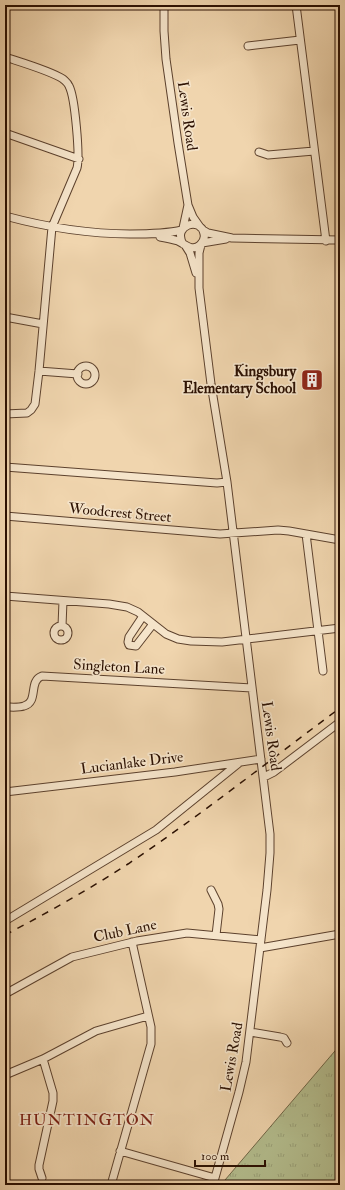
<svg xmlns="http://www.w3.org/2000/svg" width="345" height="1190" viewBox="0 0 345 1190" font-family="'IM FELL Double Pica',serif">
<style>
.grass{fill:url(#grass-tufts);stroke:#706748}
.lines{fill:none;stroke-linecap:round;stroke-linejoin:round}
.minor-casing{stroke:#5c412d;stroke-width:9}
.minor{stroke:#f5e4ca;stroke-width:7}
.rail{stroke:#2b1002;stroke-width:1.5;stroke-dasharray:7 7;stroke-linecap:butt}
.labels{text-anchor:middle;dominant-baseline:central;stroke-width:3.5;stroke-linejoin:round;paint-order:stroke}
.street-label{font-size:15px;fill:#2b1002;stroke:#f5e4ca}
.poi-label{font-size:15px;font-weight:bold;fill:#2b1002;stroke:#f5e4ca;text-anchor:end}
.neighbourhood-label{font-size:16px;letter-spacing:1px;fill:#7a1f14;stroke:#f5e4ca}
</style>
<defs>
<pattern id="grass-tufts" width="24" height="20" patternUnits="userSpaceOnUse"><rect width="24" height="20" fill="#b4be8f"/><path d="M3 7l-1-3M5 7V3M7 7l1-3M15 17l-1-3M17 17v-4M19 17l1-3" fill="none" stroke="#9ba27a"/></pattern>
</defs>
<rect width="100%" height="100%" fill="#f0d5ae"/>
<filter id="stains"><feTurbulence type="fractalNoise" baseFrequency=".005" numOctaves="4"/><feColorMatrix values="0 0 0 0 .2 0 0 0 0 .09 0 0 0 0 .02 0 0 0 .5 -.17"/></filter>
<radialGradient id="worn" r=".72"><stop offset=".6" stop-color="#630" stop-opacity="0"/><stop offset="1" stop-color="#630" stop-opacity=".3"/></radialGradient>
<path class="grass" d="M 340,1045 L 340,1185 L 228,1185 L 225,1180 Z"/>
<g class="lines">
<g class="minor-casing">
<path id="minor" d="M 164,5 L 164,31 L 166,59 L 178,143 L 188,205 L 193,217 L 200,227
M 296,5 L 326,241
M 248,46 L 300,40
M 5,57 C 20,62 51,71 63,79 C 65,81 68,83 69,86 C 75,97 80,156 77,168 L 52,227 L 39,371 L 35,404 L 31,410 L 27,413 L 5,414
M 5,133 L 79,159
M 259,152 L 268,155 L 314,151
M 5,216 C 46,227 87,234 130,234 C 148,234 165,234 182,230
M 183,228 L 188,205
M 203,230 L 208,233 L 232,238 L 340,240
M 160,237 C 166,238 172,239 178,241 C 185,244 192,252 200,245 C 203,242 205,238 204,234 C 201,216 172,225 183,244
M 202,243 L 226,239
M 185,245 L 190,253 L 196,273
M 201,245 L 199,253 L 199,288 L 211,384 L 227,482 L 270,834 L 270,853 L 267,890 L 246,1062 L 239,1092 L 213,1185
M 5,317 L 43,324
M77 375a9 9 0 1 1 18 0a9 9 0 1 1-18 0Z
M 39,371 L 78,374
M 5,467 L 217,483 L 227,482
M 5,516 L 220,534 L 278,530 L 289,531 L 340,540
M 306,534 L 323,671
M 5,596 L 109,604 L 127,607 L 138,612 L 166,634 L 178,639 L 191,641 L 222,642 L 340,628
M 143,616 L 129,637 L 128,642 L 129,645 L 136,646 L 153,624
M 62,626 L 63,601
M54 633a7 7 0 1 1 14 0a7 7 0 1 1-14 0Z
M 5,707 C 11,707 18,708 24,706 C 39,702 28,681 42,676 L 252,688
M 264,777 L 274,772 L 340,722
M 5,792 L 175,772 L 261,759
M 211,890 L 218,904 L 219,909 L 216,935
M 5,921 L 156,830 L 239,763
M 260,948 L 340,934
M 5,994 L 72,957 L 137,941 L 187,933 L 261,940
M 250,1032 L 280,1037 L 284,1038 L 287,1043
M 5,1075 L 43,1059 L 96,1031 L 148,1016
M 120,1151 L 215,1178
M 42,1178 L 39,1169 L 39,1165 L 53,1101 L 53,1093 L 43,1059
M 111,1185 L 151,1044 L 151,1027 L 132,942"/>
</g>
<use href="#minor" class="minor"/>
<path class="rail" d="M 5,935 C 47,913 88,890 128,864 C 201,815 270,760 340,708"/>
</g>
<defs>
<g id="building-square" transform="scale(1.15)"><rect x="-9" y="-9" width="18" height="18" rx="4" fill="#8f2418" stroke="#f5e4ca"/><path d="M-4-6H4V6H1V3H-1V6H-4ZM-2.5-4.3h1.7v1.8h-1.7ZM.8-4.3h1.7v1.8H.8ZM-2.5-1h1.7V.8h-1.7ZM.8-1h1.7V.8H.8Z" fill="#fff"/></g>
</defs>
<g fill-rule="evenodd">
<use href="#building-square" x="312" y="380"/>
</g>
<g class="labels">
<g class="street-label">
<text transform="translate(187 116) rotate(82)">Lewis Road</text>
<text transform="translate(120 513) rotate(5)">Woodcrest Street</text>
<text transform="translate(119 667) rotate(3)">Singleton Lane</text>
<text transform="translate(271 736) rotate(82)">Lewis Road</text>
<text transform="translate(132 763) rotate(-7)">Lucianlake Drive</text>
<text transform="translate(125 931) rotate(-12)">Club Lane</text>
<text transform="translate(232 1057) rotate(-80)">Lewis Road</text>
</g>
<g class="poi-label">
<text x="296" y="371">Kingsbury<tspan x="296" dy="17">Elementary School</tspan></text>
</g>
<g class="neighbourhood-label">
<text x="87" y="1120">HUNTINGTON</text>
</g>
</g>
<rect width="345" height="1190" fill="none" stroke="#f0d5ae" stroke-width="20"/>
<rect x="6" y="6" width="333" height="1178" fill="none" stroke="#2b1002" stroke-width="2"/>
<rect x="10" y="10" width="325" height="1170" fill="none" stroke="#2b1002"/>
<path d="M195 1160v6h70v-6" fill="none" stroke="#2b1002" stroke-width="2"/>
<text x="201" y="1160" font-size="12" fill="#2b1002" stroke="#f5e4ca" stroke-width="3" paint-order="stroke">100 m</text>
<rect width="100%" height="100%" filter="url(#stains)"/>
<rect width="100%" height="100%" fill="url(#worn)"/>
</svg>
